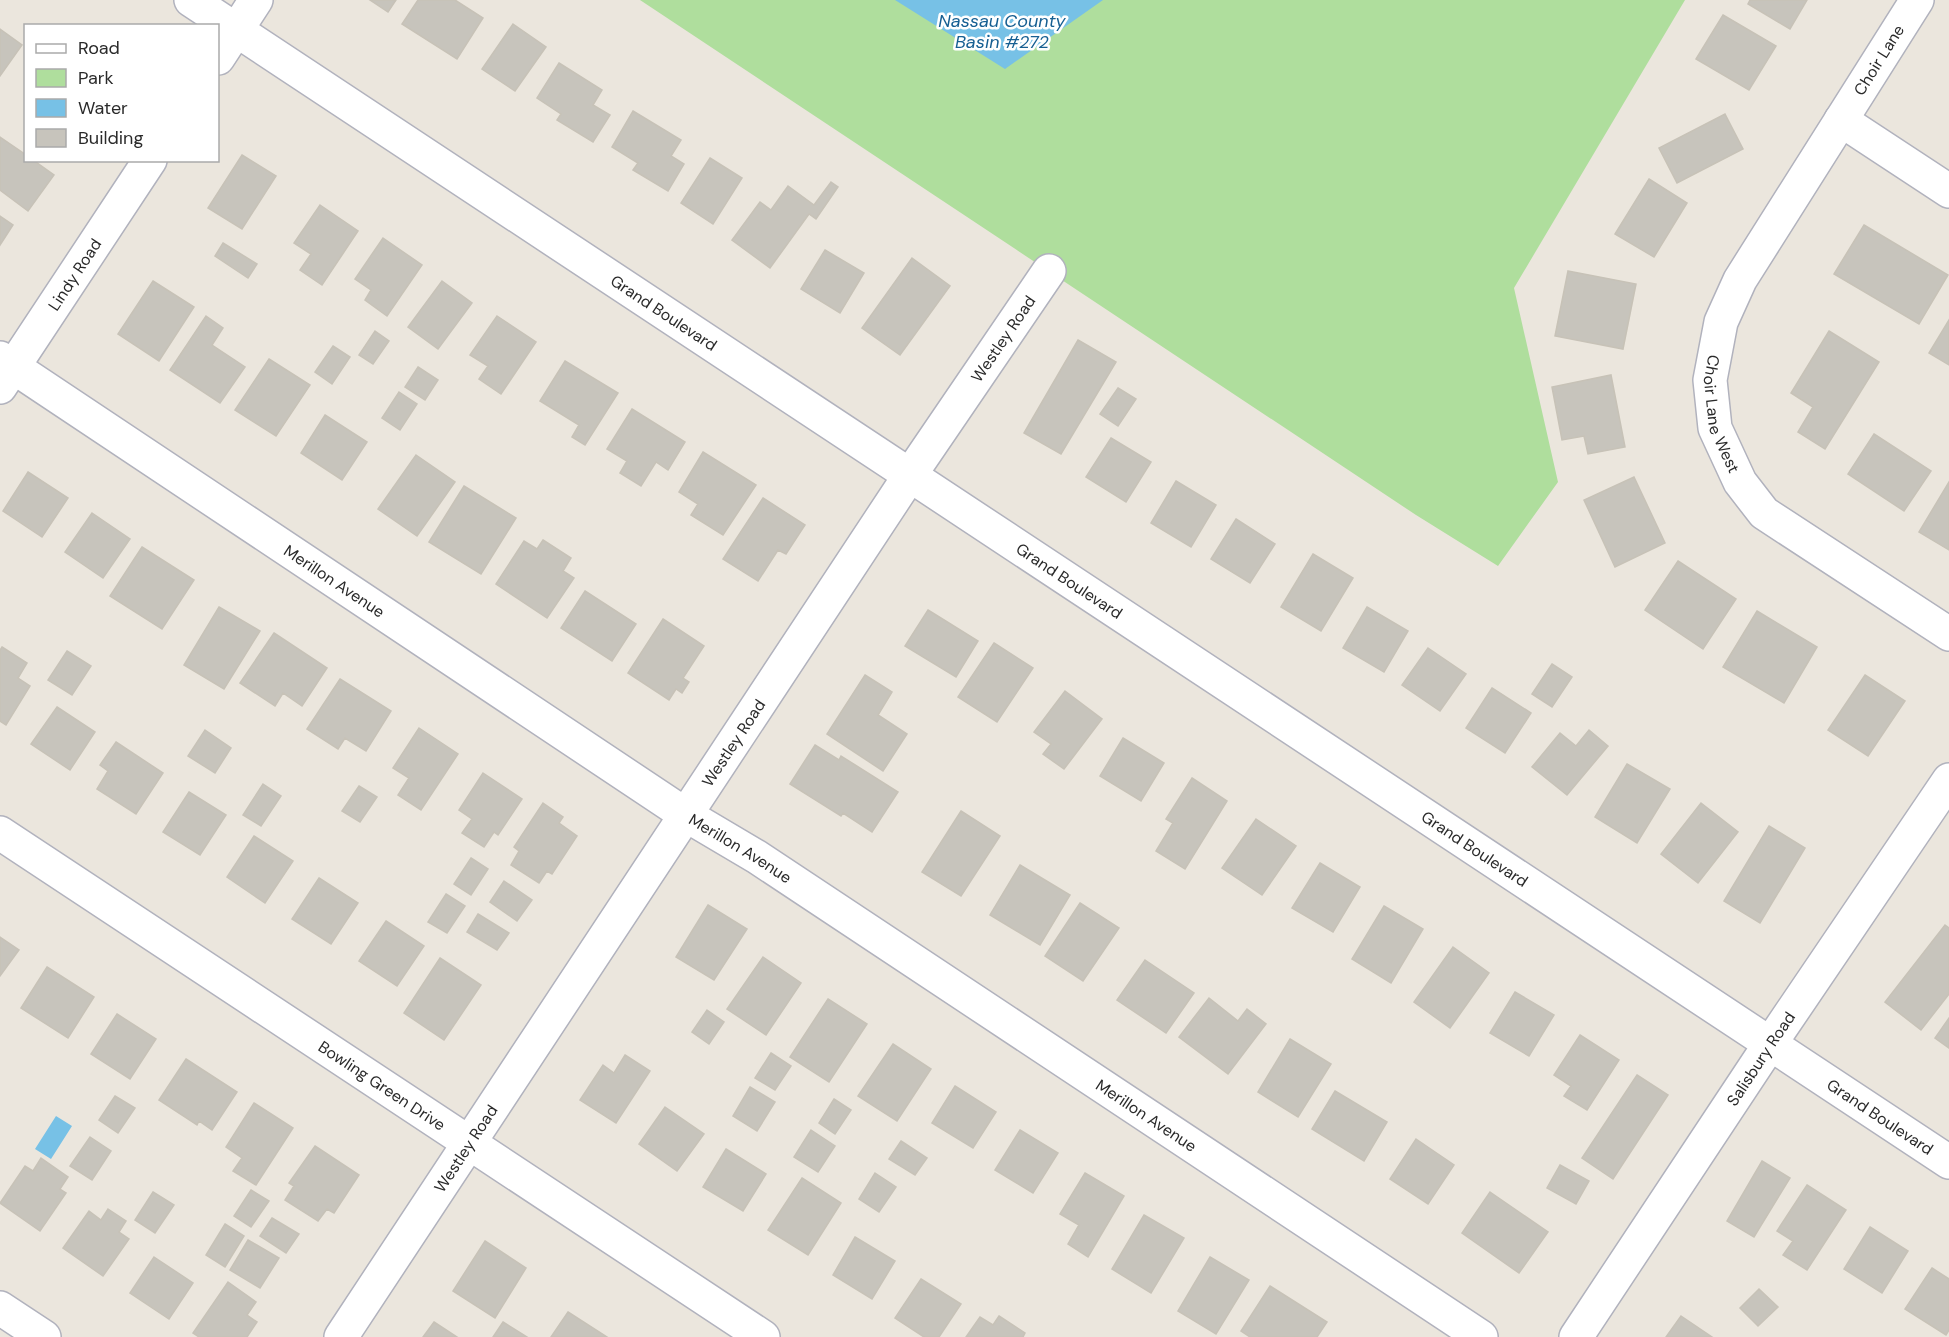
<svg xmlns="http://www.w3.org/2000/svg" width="1949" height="1337" viewBox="0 0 1949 1337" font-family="'DM Sans',sans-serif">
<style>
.green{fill:#afde9d}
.water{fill:#77c1e6}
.building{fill:#c7c4bc;stroke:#c7c2b7;stroke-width:1.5}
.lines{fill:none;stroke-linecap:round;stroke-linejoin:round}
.street-casing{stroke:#b1b2bd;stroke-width:36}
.street{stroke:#fff;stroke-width:33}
.labels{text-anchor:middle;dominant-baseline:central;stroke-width:5;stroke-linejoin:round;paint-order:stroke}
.street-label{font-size:16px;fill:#2a2a2a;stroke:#fff}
.water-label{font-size:18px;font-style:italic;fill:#165f92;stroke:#fff}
</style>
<rect width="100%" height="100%" fill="#ebe6dd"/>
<path class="green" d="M 640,0 L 1685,0 L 1514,288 L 1558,482 L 1498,566 L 1416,515 Z"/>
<path class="water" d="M 895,0 L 1103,0 L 1005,69 Z
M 56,1116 L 72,1126 L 51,1159 L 35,1149 Z"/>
<path class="building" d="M 370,0 L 396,0 L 388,12 Z
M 418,0 L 455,0 L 483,18 L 457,59 L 402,24 Z
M 1750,0 L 1807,0 L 1790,29 L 1748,4 Z
M 1723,15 L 1776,46 L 1749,90 L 1696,59 Z
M 513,24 L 546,47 L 515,91 L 482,69 Z
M 0,29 L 22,45 L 0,76 Z
M 559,63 L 602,90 L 593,105 L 610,115 L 593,142 L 557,120 L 561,114 L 537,98 Z
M 633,111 L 681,140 L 671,156 L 684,164 L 668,191 L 633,170 L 638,163 L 612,147 Z
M 1725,114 L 1743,149 L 1677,183 L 1659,148 Z
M 0,137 L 26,155 L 26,160 L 33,160 L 54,175 L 28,211 L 0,190 Z
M 242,155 L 276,176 L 242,229 L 208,208 Z
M 710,158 L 742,178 L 713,224 L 681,203 Z
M 1649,179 L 1687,203 L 1654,257 L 1615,234 Z
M 831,182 L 838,187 L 816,219 L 809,214 L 770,268 L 732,240 L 760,202 L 771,210 L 788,186 L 814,205 Z
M 320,205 L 358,231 L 322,285 L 300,270 L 311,254 L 294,243 Z
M 0,216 L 13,225 L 0,245 Z
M 1864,225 L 1948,275 L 1919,324 L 1834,274 Z
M 383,238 L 422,265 L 387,316 L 365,300 L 371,290 L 355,279 Z
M 223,243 L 257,264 L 248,278 L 215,256 Z
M 825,250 L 864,273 L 840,313 L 801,289 Z
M 912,258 L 950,286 L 900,355 L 862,328 Z
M 1568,271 L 1636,284 L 1623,349 L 1555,336 Z
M 153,281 L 194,307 L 159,361 L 118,334 Z
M 442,281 L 472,303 L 438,349 L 408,327 Z
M 206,316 L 223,328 L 212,345 L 245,367 L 220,403 L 170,370 Z
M 497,316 L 536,342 L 501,394 L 479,379 L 488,366 L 470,355 Z
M 1949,320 L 1949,365 L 1929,353 Z
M 375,331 L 389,341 L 373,364 L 359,355 Z
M 1829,331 L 1879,362 L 1825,449 L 1798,432 L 1813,407 L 1791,393 Z
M 1078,340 L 1116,362 L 1061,454 L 1024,433 Z
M 333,346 L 350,357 L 332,384 L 315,372 Z
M 269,359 L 310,385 L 276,436 L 235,410 Z
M 565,361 L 618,393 L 585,445 L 572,437 L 579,425 L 540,401 Z
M 418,367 L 438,380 L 425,400 L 405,387 Z
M 1611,375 L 1625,447 L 1588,454 L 1584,436 L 1562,440 L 1552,387 Z
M 1118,388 L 1136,399 L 1118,426 L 1100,414 Z
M 399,392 L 417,404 L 400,430 L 382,418 Z
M 632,409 L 685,442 L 668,470 L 656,462 L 641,486 L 620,473 L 627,461 L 607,449 Z
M 325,415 L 367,442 L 342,480 L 301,453 Z
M 1874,434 L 1931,471 L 1904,511 L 1848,474 Z
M 1111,438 L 1151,462 L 1126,502 L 1086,477 Z
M 703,452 L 756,485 L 723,535 L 691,515 L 698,504 L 679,492 Z
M 416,455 L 455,482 L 417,536 L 378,509 Z
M 28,472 L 68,498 L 42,537 L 3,511 Z
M 1634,477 L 1665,543 L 1615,567 L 1584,500 Z
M 1176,481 L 1216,505 L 1191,547 L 1151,523 Z
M 1949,482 L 1949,550 L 1919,532 Z
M 464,486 L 516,518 L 481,574 L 429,542 Z
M 763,498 L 805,525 L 786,554 L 778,550 L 758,581 L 723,559 Z
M 92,513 L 130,539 L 103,578 L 65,552 Z
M 1236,519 L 1275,544 L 1250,583 L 1211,559 Z
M 543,540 L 571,558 L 563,571 L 574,578 L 547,618 L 496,584 L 524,541 L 537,549 Z
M 142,547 L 194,580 L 162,629 L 110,596 Z
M 1313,554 L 1353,578 L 1321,631 L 1281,607 Z
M 1678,561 L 1736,599 L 1703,649 L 1645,610 Z
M 585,591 L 636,624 L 612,661 L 561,628 Z
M 219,607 L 260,631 L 224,689 L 184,665 Z
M 1367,607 L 1408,631 L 1384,672 L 1343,648 Z
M 928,610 L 978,641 L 956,677 L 905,646 Z
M 1757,611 L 1817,647 L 1784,703 L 1723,667 Z
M 663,619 L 704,646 L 683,678 L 689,682 L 682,693 L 676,689 L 669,700 L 628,673 Z
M 274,633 L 327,668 L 302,706 L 283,693 L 275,706 L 240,683 Z
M 994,643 L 1033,668 L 997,722 L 958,697 Z
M 2,647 L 27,663 L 18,678 L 30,686 L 6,725 L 0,721 L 0,650 Z
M 1428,648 L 1466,674 L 1440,711 L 1402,685 Z
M 67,651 L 91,666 L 72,695 L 48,680 Z
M 1552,664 L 1572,677 L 1552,707 L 1532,694 Z
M 865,675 L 892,692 L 878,715 L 907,734 L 883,771 L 827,734 Z
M 1865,675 L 1905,701 L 1868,756 L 1828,730 Z
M 340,679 L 391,711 L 366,751 L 345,738 L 338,749 L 307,729 Z
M 1492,688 L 1531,713 L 1505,753 L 1466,728 Z
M 1065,691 L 1102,719 L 1064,769 L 1043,754 L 1051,744 L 1034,732 Z
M 57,707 L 95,732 L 70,770 L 31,744 Z
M 419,728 L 458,754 L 421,810 L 398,795 L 409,778 L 393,768 Z
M 205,730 L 231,748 L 215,773 L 188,756 Z
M 1589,730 L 1608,746 L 1567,795 L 1532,767 L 1560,733 L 1576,746 Z
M 1123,738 L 1164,763 L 1141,801 L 1100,776 Z
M 116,742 L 163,773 L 136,814 L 97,789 L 108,771 L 100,765 Z
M 815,745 L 839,760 L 841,756 L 898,792 L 872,832 L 843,813 L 841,816 L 790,784 Z
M 1627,764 L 1670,789 L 1637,843 L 1595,817 Z
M 483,773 L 522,799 L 498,835 L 494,832 L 484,847 L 462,833 L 472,819 L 459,810 Z
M 1192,778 L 1227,801 L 1185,869 L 1156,851 L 1173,823 L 1166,819 Z
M 263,784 L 281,796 L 261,826 L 243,815 Z
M 359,786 L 377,797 L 360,822 L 342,811 Z
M 189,792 L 226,815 L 200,855 L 163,832 Z
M 543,803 L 563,817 L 559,823 L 577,836 L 552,874 L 547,871 L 539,883 L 511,865 L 519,851 L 514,847 Z
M 1701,803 L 1738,832 L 1698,883 L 1661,854 Z
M 961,811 L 1000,836 L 961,896 L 922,872 Z
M 1256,819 L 1296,846 L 1262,895 L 1222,868 Z
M 1769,826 L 1805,848 L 1760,923 L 1724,901 Z
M 254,836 L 293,861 L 265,903 L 227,877 Z
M 471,858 L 488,869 L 471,895 L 454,884 Z
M 1320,863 L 1360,887 L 1333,932 L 1292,908 Z
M 1020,865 L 1070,895 L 1040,945 L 990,915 Z
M 319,878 L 358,903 L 331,944 L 292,919 Z
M 504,881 L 532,900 L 517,921 L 490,902 Z
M 446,894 L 465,906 L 447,933 L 428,922 Z
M 1080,903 L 1119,928 L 1083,981 L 1045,956 Z
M 708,905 L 747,929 L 714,980 L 676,957 Z
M 1384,906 L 1423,929 L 1391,983 L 1352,959 Z
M 478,914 L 509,933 L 497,950 L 467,932 Z
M 386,921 L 424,946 L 397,986 L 359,961 Z
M 1945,925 L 1949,928 L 1949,994 L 1921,1030 L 1885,1002 Z
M 0,937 L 19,950 L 0,976 Z
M 1453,947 L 1489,973 L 1450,1028 L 1414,1002 Z
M 763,957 L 801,983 L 766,1035 L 727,1009 Z
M 440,958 L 481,985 L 444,1040 L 404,1013 Z
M 1145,960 L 1194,993 L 1166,1033 L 1117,1000 Z
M 47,967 L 94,997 L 68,1038 L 21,1008 Z
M 1515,992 L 1554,1015 L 1529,1056 L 1490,1033 Z
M 1209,998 L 1238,1021 L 1247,1009 L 1266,1024 L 1228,1074 L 1179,1037 Z
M 828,999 L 867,1024 L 829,1082 L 790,1057 Z
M 707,1010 L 724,1022 L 709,1044 L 692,1032 Z
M 117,1014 L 156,1039 L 130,1079 L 91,1054 Z
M 1949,1018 L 1949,1048 L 1935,1038 Z
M 1580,1035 L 1619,1060 L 1587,1110 L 1564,1096 L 1571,1086 L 1554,1075 Z
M 1290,1039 L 1331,1064 L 1298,1117 L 1258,1092 Z
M 893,1044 L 931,1069 L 897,1121 L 858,1096 Z
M 771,1053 L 791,1066 L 775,1090 L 755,1078 Z
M 625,1055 L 650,1071 L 616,1123 L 580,1100 L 603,1065 L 614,1073 Z
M 186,1059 L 237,1092 L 212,1130 L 199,1121 L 197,1125 L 159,1100 Z
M 1637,1075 L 1668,1095 L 1613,1179 L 1582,1158 Z
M 955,1086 L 996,1112 L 973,1148 L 932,1123 Z
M 750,1087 L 775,1102 L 757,1131 L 733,1116 Z
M 1335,1091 L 1387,1122 L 1364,1161 L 1312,1129 Z
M 115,1096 L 135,1108 L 118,1133 L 99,1120 Z
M 834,1099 L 851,1110 L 835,1134 L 819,1123 Z
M 254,1103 L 293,1128 L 256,1185 L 233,1171 L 242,1158 L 226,1147 Z
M 665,1107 L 704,1134 L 677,1171 L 639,1144 Z
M 811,1130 L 835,1146 L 818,1172 L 794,1157 Z
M 1020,1130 L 1058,1153 L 1033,1193 L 995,1170 Z
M 90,1137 L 111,1151 L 92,1180 L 70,1166 Z
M 1416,1139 L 1454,1165 L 1428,1204 L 1390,1179 Z
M 901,1141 L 927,1158 L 915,1175 L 889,1159 Z
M 315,1146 L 359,1175 L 334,1213 L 327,1209 L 318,1221 L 285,1200 L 294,1186 L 289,1183 Z
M 726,1149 L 766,1174 L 743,1211 L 703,1187 Z
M 41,1158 L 68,1177 L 60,1189 L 66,1193 L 40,1231 L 0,1203 L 25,1166 L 33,1171 Z
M 1762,1161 L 1790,1178 L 1754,1237 L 1727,1221 Z
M 1560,1165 L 1589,1181 L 1576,1204 L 1547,1188 Z
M 875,1173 L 896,1187 L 879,1212 L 859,1199 Z
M 1085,1173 L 1124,1196 L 1088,1257 L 1068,1244 L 1079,1225 L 1060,1214 Z
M 802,1178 L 841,1203 L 808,1255 L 768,1230 Z
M 1807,1185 L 1846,1210 L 1807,1270 L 1783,1255 L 1793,1241 L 1777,1231 Z
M 251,1190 L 269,1201 L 251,1227 L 234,1216 Z
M 153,1192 L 174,1205 L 155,1233 L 135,1220 Z
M 1490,1192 L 1548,1232 L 1519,1273 L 1462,1233 Z
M 108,1209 L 126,1221 L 119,1232 L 129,1239 L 103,1276 L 63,1248 L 89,1211 L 101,1220 Z
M 1144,1215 L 1184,1238 L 1151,1293 L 1112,1269 Z
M 272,1218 L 299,1234 L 286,1253 L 260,1236 Z
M 225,1224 L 244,1236 L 225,1267 L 206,1255 Z
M 1870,1227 L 1908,1251 L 1882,1293 L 1844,1269 Z
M 855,1237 L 895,1261 L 872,1299 L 833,1275 Z
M 248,1240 L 279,1258 L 260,1288 L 230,1270 Z
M 485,1241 L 526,1268 L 495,1318 L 453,1291 Z
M 154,1257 L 193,1283 L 169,1319 L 130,1293 Z
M 1210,1257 L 1249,1280 L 1216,1334 L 1178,1311 Z
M 1932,1268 L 1949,1279 L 1949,1330 L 1946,1335 L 1905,1309 Z
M 921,1279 L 961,1304 L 939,1337 L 924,1337 L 895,1318 Z
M 228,1282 L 256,1302 L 247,1315 L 257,1322 L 247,1337 L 199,1337 L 193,1333 Z
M 1270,1286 L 1327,1322 L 1317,1337 L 1250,1337 L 1241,1331 Z
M 1759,1289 L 1778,1307 L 1758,1326 L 1740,1308 Z
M 568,1312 L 607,1337 L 551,1337 Z
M 999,1316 L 1025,1333 L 1023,1337 L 966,1337 L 980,1317 L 993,1325 Z
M 1681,1316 L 1712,1337 L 1666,1337 Z
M 434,1322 L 457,1337 L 423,1337 Z
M 503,1322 L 527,1337 L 493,1337 Z"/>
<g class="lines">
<g class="street-casing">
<g id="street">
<path id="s1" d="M 191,0 L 1949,1162"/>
<path id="s2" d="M 1917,0 L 1740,280 L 1721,322 L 1710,380 L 1715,428 L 1740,482 L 1764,513 L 1949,634"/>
<path d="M 218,58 L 256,0"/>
<path d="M 1841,120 L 1949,191"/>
<path id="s3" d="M 0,358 L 686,815 L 757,857 L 1481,1337"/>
<path id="s4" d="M 0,387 L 150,160"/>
<path id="s5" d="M 0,833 L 763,1337"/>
<path d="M 0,1308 L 44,1337"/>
<path id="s6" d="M 341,1337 L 910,475 L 1049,271"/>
<path id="s7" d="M 1576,1337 L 1770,1044 L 1949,780"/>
</g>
</g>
<use href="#street" class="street"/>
</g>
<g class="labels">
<g class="street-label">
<text transform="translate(1879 60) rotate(-58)">Choir Lane</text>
<text stroke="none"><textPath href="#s4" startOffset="135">Lindy Road</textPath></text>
<text stroke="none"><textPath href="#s1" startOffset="567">Grand Boulevard</textPath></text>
<text stroke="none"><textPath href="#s6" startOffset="1198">Westley Road</textPath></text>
<text stroke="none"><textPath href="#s2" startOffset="472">Choir Lane West</textPath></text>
<text stroke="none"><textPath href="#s3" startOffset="402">Merillon Avenue</textPath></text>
<text stroke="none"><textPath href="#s1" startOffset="1053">Grand Boulevard</textPath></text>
<text stroke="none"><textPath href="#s6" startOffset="712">Westley Road</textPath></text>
<text stroke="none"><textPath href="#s3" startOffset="888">Merillon Avenue</textPath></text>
<text stroke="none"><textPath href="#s1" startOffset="1539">Grand Boulevard</textPath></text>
<text stroke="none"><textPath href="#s7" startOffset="334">Salisbury Road</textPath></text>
<text stroke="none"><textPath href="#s5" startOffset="458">Bowling Green Drive</textPath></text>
<text stroke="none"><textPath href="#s3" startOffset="1374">Merillon Avenue</textPath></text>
<text stroke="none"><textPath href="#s1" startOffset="2025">Grand Boulevard</textPath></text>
<text stroke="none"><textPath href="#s6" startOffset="226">Westley Road</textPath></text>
</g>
<g class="water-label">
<text x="1002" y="21">Nassau County<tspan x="1002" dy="21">Basin #272</tspan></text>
</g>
</g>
<rect x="24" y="24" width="195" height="138" fill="#ffffff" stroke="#aaaaaa" stroke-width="1.5"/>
<rect x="36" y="44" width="30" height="9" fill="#ffffff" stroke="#aaaaaa" stroke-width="1.5"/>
<text x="78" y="54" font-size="18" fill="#2a2a2a">Road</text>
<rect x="36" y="69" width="30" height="18" fill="#afde9d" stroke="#aaaaaa" stroke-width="1.5"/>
<text x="78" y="84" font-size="18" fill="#2a2a2a">Park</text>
<rect x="36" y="99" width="30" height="18" fill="#77c1e6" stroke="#aaaaaa" stroke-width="1.5"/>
<text x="78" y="114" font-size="18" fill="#2a2a2a">Water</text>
<rect x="36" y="129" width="30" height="18" fill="#c7c4bc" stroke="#aaaaaa" stroke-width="1.5"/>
<text x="78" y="144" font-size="18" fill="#2a2a2a">Building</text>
</svg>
